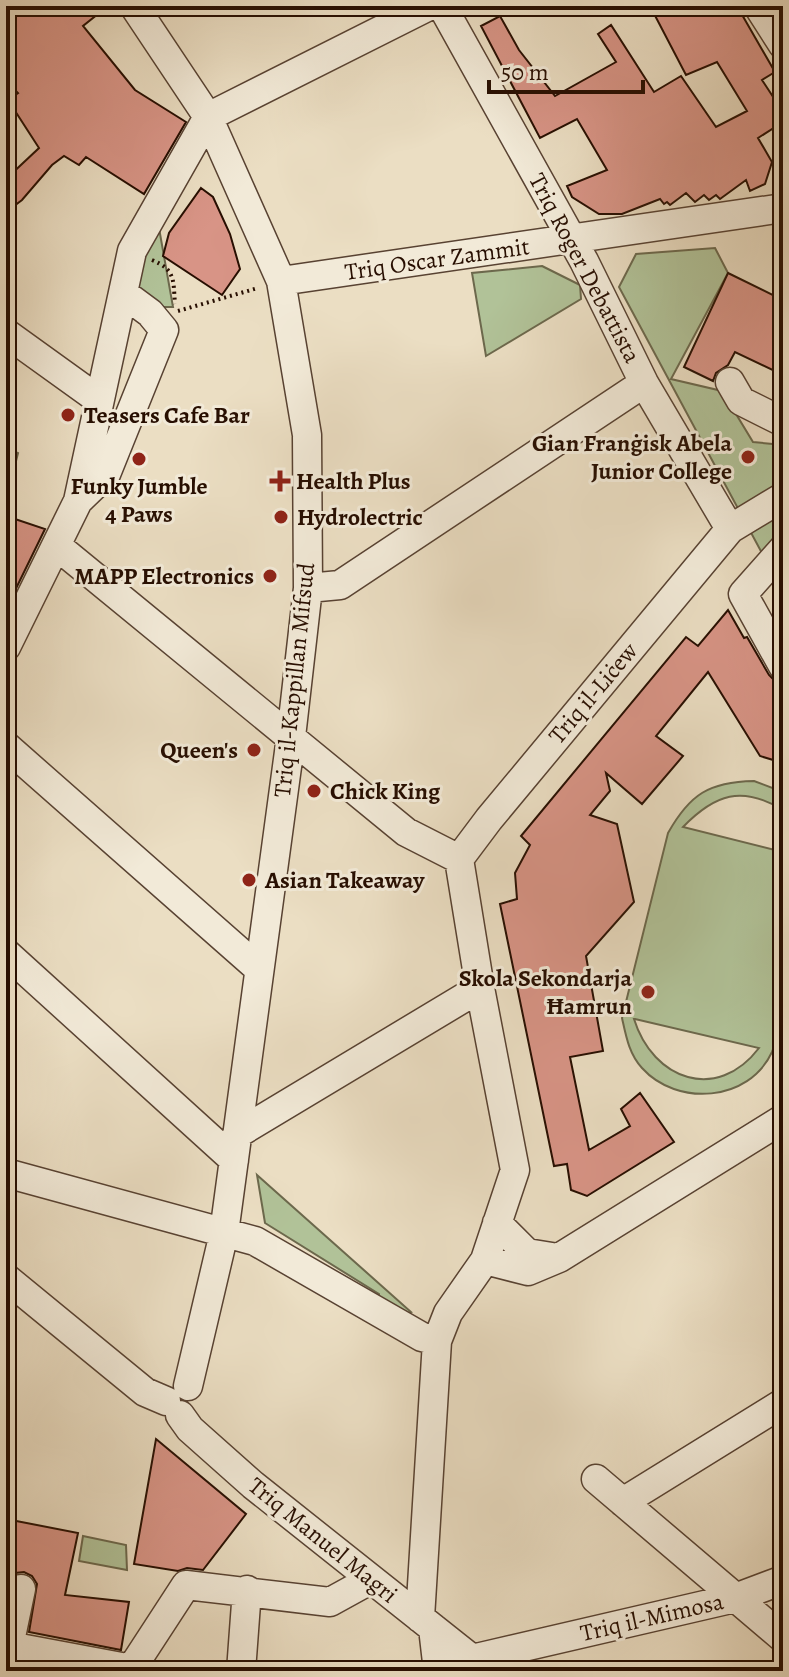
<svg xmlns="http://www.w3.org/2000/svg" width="789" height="1677" viewBox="0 0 789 1677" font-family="Alegreya,serif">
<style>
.green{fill:#b1c298;stroke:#6c684c;stroke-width:2;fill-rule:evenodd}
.building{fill:#d89486;stroke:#270e01;stroke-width:2}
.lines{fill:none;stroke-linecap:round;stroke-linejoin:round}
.minor-casing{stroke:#584232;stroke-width:31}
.path{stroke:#270e01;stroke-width:4;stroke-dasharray:2 4;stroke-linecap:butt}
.minor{stroke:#f2ead8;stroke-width:28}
.poi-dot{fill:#8f2418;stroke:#f2ead8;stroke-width:3}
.labels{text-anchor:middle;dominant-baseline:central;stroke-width:6;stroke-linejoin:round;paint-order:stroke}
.street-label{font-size:24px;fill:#270e01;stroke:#f2ead8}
.poi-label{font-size:24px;font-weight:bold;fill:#270e01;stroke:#f2ead8;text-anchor:start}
</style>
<rect width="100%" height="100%" fill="#ebdec3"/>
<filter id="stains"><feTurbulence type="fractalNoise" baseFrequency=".0025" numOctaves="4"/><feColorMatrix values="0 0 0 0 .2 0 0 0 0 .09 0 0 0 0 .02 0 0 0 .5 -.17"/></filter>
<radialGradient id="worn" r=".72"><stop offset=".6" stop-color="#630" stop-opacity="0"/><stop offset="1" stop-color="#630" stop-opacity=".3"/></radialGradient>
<path class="green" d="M 159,228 L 173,307 L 152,307 L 128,293 L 134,256 Z
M 715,248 L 728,273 L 671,379 L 722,391 L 753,442 L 783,445 L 783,555 L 770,568 L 619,287 L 636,254 Z
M 542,266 L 580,285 L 581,299 L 486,356 L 472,273 Z
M 6,448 L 18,453 L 6,501 Z
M 754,781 L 783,792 L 783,810 C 742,785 715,794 683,827 L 783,852 C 783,887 782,922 782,956 C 782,987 785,1022 772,1052 C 749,1102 677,1107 642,1068 C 629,1054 626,1036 622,1018 L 668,833 C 690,794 709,782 754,781 ZM 634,1019 L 635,1019 L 759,1048 C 717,1103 653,1080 634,1019 Z
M 257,1175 L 411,1312 L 398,1316 L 379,1300 L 379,1294 L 265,1223 Z
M 83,1536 L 126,1545 L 127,1570 L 79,1561 Z"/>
<path class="building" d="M 6,6 L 108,6 L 83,26 L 135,90 L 186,122 L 144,194 L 86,157 L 79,165 L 64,156 L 52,165 L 22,200 L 6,212 L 6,179 L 39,148 L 8,100 L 18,93 L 6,81 Z
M 650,6 L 737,6 L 775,72 L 762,80 L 783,112 L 783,122 L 758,138 L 772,162 L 765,184 L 750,191 L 746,180 L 720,199 L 716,195 L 709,200 L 704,195 L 695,202 L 686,193 L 670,205 L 667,202 L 664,204 L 660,199 L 622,214 L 599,214 L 572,197 L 567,186 L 607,170 L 577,119 L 540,138 L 481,26 L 500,16 L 519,50 L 555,96 L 616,62 L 598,34 L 611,25 L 654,92 L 681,76 L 716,127 L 747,111 L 717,62 L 686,75 Z
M 201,188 L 213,197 L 230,234 L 240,269 L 222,295 L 163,256 L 169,233 Z
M 728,273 L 783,300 L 783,375 L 735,352 L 728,365 L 716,373 L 713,381 L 684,367 Z
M 6,516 L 45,529 L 6,609 Z
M 728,610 L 744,638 L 747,637 L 769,675 L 775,681 L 783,683 L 783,763 L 760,756 L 708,672 L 656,736 L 683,756 L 642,804 L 606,773 L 610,791 L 590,815 L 617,824 L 634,902 L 586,956 L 603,1051 L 570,1057 L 589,1150 L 630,1126 L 621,1109 L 640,1093 L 674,1142 L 587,1196 L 571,1190 L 567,1164 L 554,1166 L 500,904 L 517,899 L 515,873 L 530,845 L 521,836 L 686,637 L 698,646 Z
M 156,1439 L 246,1514 L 203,1570 L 187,1568 L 178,1571 L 134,1564 Z
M 6,1519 L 78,1533 L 65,1595 L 129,1602 L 121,1650 L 29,1632 L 37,1584 L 32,1576 L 24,1572 L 15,1573 L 6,1582 Z"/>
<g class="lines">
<g class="minor-casing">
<path id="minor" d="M 134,6 L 208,117 L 281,281 L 307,435 L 308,588 L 291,737 L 224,1233 L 188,1386
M 442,6 L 584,261 L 644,383 L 730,529
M 758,6 L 783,45
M 281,281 L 783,208
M 6,333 L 99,400
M 730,382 L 741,401 L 783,422
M 78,501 L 106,474 L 164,330 L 150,313 L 123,293
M 57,546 L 406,832 L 459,859
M 783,549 L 743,594 L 783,666
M 308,588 L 340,585 L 644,383
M 6,647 L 78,501 L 132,251 L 208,117 L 429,6
M 6,746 L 258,968
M 459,859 L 489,819 L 730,529 L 783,497
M 6,953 L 234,1160
M 237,1134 L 480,988
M 6,1173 L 255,1241 L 422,1337 L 437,1341
M 497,1223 L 527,1253 L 558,1258
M 485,1260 L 528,1271 L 559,1258 L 783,1119
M 6,1278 L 145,1392 L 166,1401
M 180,1415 L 190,1429 L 253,1485 L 487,1671
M 596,1479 L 783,1638
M 623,1502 L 783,1403
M 420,1618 L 437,1341 L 448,1313 L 485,1260 L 515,1170 L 480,988 L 459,859
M 433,1628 L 438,1671
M 9,1646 L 132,1669
M 472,1659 L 735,1598 L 783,1580
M 6,1661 L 21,1589
M 130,1671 L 186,1585 L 330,1602 L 370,1580
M 241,1671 L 247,1590"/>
</g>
<path class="path" d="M 152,260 C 176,270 173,280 175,304
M 178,311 L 258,288"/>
<use href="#minor" class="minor"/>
</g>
<g class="poi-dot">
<circle cx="68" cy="415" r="8"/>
<circle cx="748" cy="457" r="8"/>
<circle cx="139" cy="459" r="8"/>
<path d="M276 469h8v8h8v8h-8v8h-8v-8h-8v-8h8z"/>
<circle cx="281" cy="517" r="8"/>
<circle cx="270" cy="576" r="8"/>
<circle cx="254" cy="750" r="8"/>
<circle cx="314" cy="791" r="8"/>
<circle cx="249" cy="880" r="8"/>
<circle cx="648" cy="992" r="8"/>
</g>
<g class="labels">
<g class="street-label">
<text transform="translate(437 259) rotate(-8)">Triq Oscar Zammit</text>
<text transform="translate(585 268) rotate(62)">Triq Roger Debattista</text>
<text transform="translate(294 680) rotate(-84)">Triq il-Kappillan Mifsud</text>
<text transform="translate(593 693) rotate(-50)">Triq il-Liċew</text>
<text transform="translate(323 1540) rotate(39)">Triq Manuel Magri</text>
<text transform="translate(652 1617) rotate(-13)">Triq il-Mimosa</text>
</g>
<g class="poi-label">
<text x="84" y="415">Teasers Cafe Bar</text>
<text x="732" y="443" text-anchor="end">Gian Franġisk Abela<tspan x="732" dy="28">Junior College</tspan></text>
<text x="296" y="481">Health Plus</text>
<text x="139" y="486" text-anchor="middle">Funky Jumble<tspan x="139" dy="28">4 Paws</tspan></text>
<text x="297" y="517">Hydrolectric</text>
<text x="254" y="576" text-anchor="end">MAPP Electronics</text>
<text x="238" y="750" text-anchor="end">Queen's</text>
<text x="330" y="791">Chick King</text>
<text x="265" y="880">Asian Takeaway</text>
<text x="632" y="978" text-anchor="end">Skola Sekondarja<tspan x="632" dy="28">Ħamrun</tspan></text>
</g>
</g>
<rect width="789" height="1677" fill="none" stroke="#ebdec3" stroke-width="32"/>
<rect x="8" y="8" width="773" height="1661" fill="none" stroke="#270e01" stroke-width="4"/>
<rect x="16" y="16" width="757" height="1645" fill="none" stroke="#270e01" stroke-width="2"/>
<path d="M489 80v12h154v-12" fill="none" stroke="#270e01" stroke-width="4"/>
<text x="501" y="80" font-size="24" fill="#270e01" stroke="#f2ead8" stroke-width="6" paint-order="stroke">50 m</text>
<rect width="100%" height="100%" filter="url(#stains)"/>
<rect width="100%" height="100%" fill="url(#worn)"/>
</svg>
